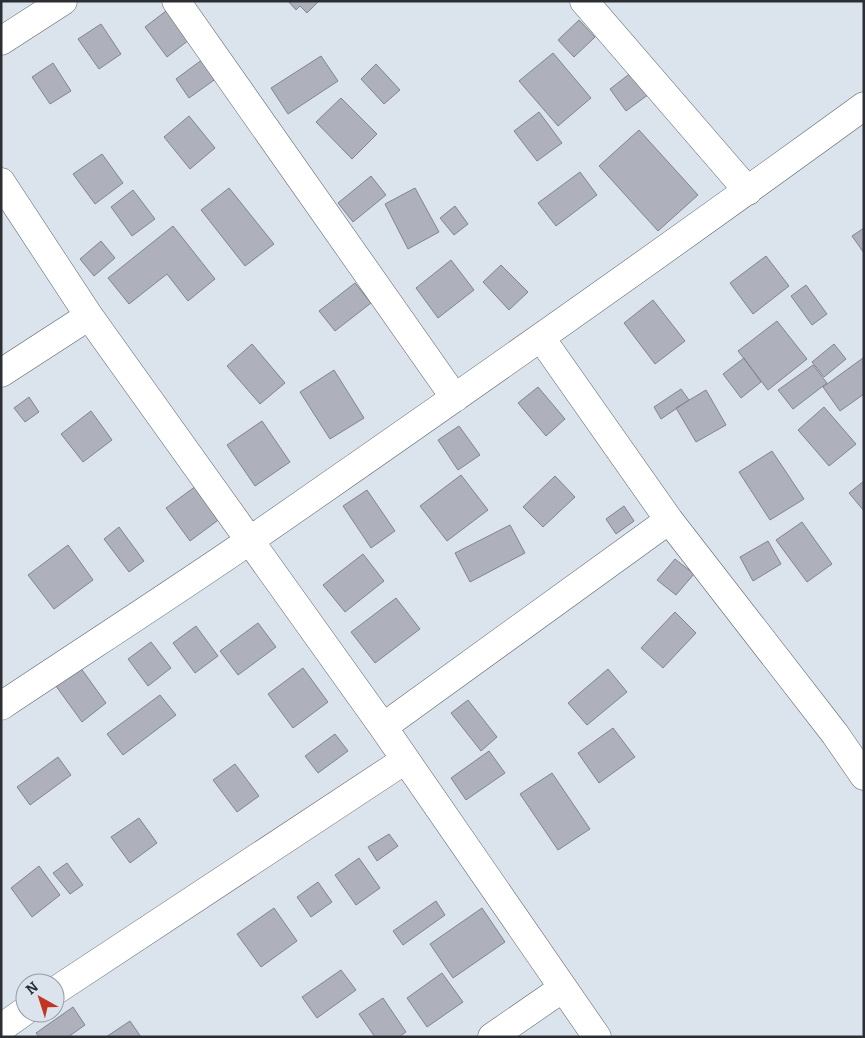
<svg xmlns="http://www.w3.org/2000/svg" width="865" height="1038" viewBox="0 0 865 1038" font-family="Bitter,serif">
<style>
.building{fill:#aeb0bb;stroke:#82848e}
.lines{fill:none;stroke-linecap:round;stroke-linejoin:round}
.street-casing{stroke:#5a626a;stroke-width:29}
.street{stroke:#fff;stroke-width:28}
</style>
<rect width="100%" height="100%" fill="#dbe4ed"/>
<path class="building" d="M 288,1 L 319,1 L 307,13 L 300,6 L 296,10 Z
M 166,11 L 189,40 L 167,57 L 145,27 Z
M 579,20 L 595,37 L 574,57 L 558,40 Z
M 101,24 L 121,54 L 99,69 L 78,39 Z
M 553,53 L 591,98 L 558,126 L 519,81 Z
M 321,56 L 338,81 L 288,114 L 271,88 Z
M 203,59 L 217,78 L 189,98 L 176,79 Z
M 53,63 L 71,91 L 50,104 L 32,77 Z
M 376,64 L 400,90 L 384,104 L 361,79 Z
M 632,72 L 649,94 L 626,111 L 610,89 Z
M 341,98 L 377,134 L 352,159 L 316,122 Z
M 539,112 L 562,143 L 537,161 L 514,131 Z
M 189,116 L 215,148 L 190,169 L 164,137 Z
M 639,130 L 698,195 L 658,231 L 599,166 Z
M 102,154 L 123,183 L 95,204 L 73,174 Z
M 580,172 L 597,195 L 556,226 L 538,203 Z
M 371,176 L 386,195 L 353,222 L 338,203 Z
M 229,188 L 274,244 L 245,266 L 201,210 Z
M 415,188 L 439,232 L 408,249 L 385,204 Z
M 133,190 L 155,219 L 132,236 L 111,207 Z
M 455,206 L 468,224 L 454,235 L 440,218 Z
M 173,226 L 215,279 L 188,301 L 167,274 L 129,304 L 108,278 Z
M 864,228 L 864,253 L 852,236 Z
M 101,241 L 115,258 L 94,276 L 80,259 Z
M 766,256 L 789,286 L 753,314 L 730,283 Z
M 451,260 L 474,290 L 438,318 L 416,288 Z
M 501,265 L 528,292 L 509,310 L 483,282 Z
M 355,283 L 371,303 L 335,331 L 319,311 Z
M 806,285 L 827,314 L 812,325 L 791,296 Z
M 653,300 L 685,341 L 655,364 L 624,323 Z
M 777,321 L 807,359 L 768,390 L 738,351 Z
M 252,344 L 285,383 L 260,404 L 227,366 Z
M 834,344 L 846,359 L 824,377 L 812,362 Z
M 744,358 L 761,382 L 741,398 L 723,374 Z
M 863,358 L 864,394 L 840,411 L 823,387 Z
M 813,365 L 827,383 L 793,409 L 778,390 Z
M 334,370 L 364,418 L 330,439 L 300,392 Z
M 538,387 L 565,419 L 546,436 L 518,403 Z
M 681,389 L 689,400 L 661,419 L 654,407 Z
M 706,390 L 726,425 L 696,442 L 676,408 Z
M 29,397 L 39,412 L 25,422 L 14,408 Z
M 824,407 L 856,444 L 829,466 L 798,430 Z
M 91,411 L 112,440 L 83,462 L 61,434 Z
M 262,421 L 290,462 L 255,486 L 227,445 Z
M 459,426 L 480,455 L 458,470 L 438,440 Z
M 772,451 L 804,499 L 770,520 L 739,472 Z
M 461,475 L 488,510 L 447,541 L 420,506 Z
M 555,476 L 575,497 L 543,527 L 523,507 Z
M 864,481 L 864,511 L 849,493 Z
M 196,486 L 221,518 L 190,541 L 166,508 Z
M 367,490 L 395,531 L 371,548 L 343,506 Z
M 624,506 L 634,521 L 616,534 L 606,519 Z
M 802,522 L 832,564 L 807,582 L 776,540 Z
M 510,525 L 525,553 L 470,582 L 455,553 Z
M 119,527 L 144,561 L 129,572 L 104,539 Z
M 768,541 L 781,564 L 753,581 L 740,557 Z
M 68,545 L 93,580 L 54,609 L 28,575 Z
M 363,554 L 384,581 L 345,612 L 323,585 Z
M 675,559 L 694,574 L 676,595 L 657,580 Z
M 396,598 L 420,629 L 375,663 L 351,632 Z
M 675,612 L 696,633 L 663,668 L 641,648 Z
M 258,623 L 276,647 L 238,675 L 220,651 Z
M 196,626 L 218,656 L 195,673 L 173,643 Z
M 151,642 L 171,668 L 148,686 L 128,659 Z
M 80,667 L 106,703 L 82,722 L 56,686 Z
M 303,668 L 328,702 L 293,728 L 268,694 Z
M 608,669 L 627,692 L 587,725 L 568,703 Z
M 160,695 L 176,715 L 123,755 L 107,734 Z
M 468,700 L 497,737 L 481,751 L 451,713 Z
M 613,728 L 635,757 L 599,783 L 578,753 Z
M 335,734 L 348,751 L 318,773 L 305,756 Z
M 489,751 L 505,773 L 466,800 L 451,778 Z
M 58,757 L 71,775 L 30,805 L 17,787 Z
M 235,764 L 259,796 L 237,812 L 213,780 Z
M 552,773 L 590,829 L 558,850 L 520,794 Z
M 139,818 L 157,843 L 130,863 L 111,837 Z
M 389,834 L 398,846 L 377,861 L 368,847 Z
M 359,858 L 380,888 L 356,905 L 335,875 Z
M 67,863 L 83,885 L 70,894 L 53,873 Z
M 39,866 L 60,895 L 32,917 L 11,888 Z
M 318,882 L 332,902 L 311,917 L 297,897 Z
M 436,901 L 445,915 L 403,945 L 393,931 Z
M 274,908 L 297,941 L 261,967 L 237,934 Z
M 482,908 L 505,942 L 453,978 L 430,944 Z
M 341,970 L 356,990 L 317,1018 L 302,997 Z
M 442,973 L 463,1002 L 427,1027 L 407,998 Z
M 383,998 L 406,1032 L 399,1037 L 375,1037 L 359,1014 Z
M 73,1007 L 85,1025 L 68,1037 L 39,1037 L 36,1033 Z
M 130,1021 L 141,1037 L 106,1037 Z"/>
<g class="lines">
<g class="street-casing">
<path id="street" d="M 176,1 L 455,398
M 584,1 L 748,191
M 1,41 L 63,1
M 1,182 L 89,316 L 383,727 L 597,1037
M 1,373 L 89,316
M 669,520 L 835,734 L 864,776
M 1,706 C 85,650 169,596 252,539 C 457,397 662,253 864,106
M 383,727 L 669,520 L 541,338
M 55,991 L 405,760
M 1,1028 L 25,1011
M 492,1037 L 563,988"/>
</g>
<use href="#street" class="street"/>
</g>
<rect width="865" height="1038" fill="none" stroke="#2b2e32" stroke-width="5"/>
<g transform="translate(40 998) rotate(321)"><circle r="24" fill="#dbe4ed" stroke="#959ba2"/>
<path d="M0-4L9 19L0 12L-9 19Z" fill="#c13522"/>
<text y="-8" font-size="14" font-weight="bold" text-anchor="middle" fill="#2b2e32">N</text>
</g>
</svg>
